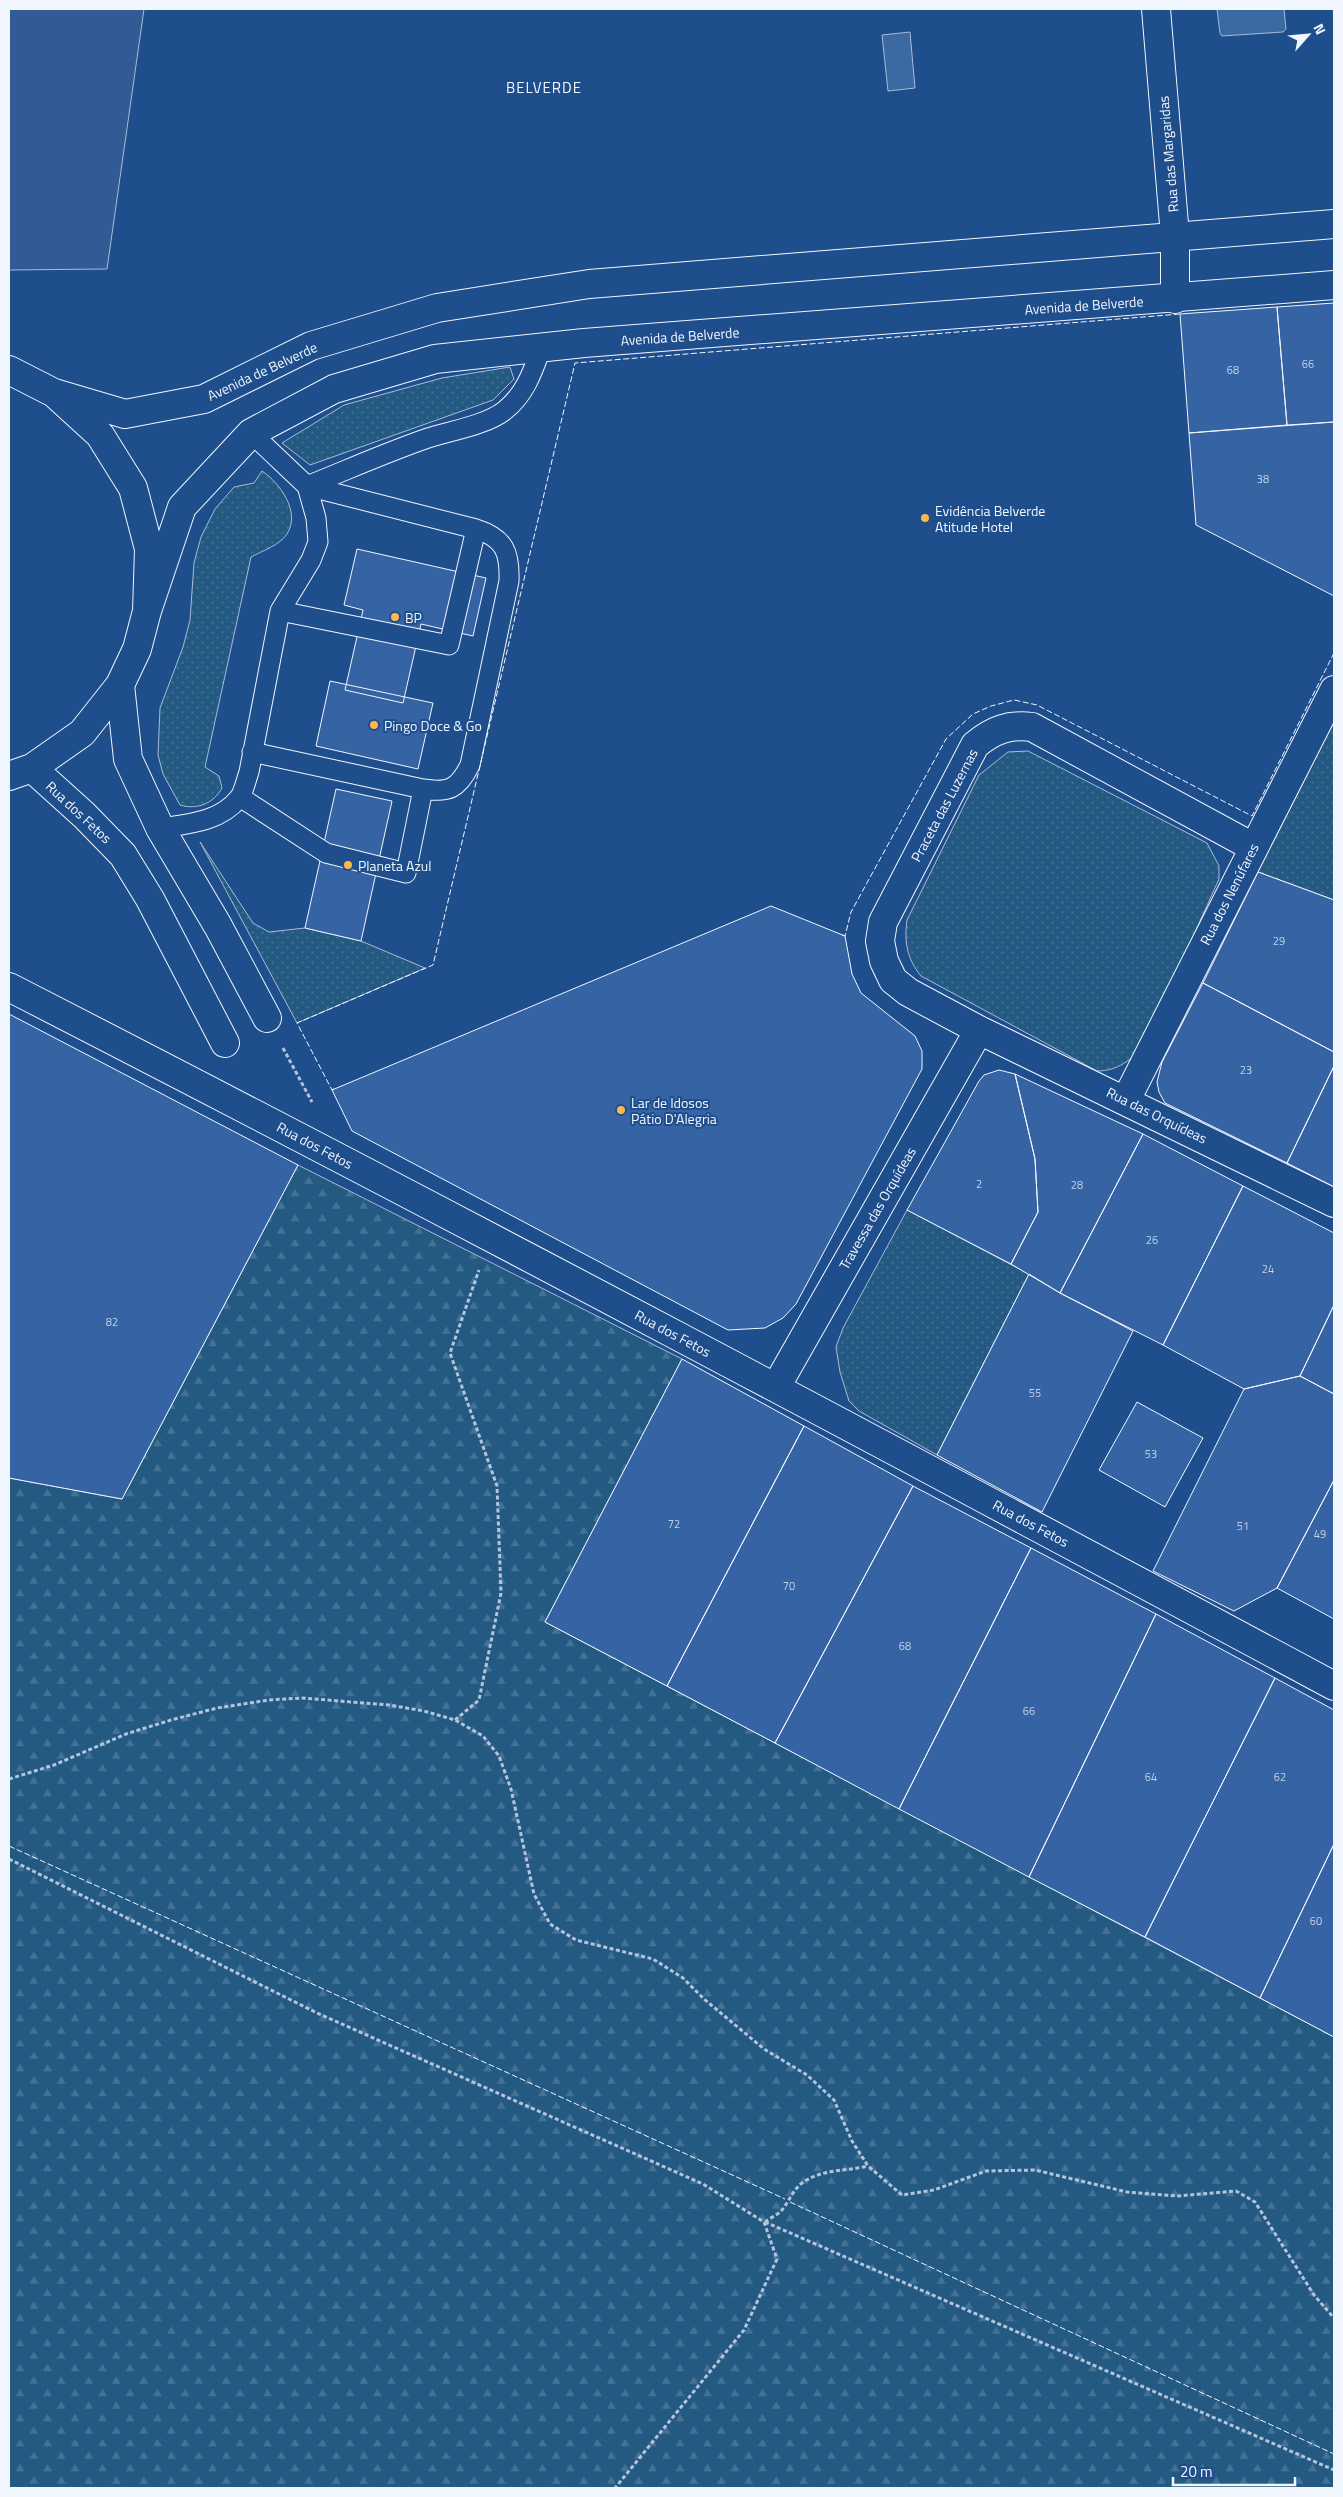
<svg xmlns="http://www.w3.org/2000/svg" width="1343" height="2497" viewBox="0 0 1343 2497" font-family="'Titillium Web',sans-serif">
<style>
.grass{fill:url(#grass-dots);stroke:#a8bbd7}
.forest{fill:url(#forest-firs);stroke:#a8bbd7}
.parking{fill:#305b95;stroke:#a8bbd7}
.water{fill:#3b69a3;stroke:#a8bbd7}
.building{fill:#3563a3;stroke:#f2f6ff}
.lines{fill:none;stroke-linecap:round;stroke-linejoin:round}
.service-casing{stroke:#f2f6ff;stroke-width:21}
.minor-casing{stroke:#f2f6ff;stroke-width:30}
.secondary-casing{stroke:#f2f6ff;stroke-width:30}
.path{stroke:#b3c4dc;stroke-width:3;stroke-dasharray:4 2.5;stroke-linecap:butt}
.service{stroke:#1f4e8c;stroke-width:19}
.minor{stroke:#1f4e8c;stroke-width:28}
.secondary{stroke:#1f4e8c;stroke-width:28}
.fence{stroke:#f2f6ff;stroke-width:1;stroke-dasharray:6 2.5;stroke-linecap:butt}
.poi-dot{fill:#ffb74d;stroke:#1f4e8c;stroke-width:2}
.labels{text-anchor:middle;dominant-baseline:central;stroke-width:4;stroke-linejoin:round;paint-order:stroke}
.number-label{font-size:11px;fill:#c3d1e8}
.street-label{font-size:14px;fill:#f2f6ff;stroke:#1f4e8c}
.poi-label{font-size:14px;fill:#f2f6ff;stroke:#1f4e8c;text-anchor:start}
.neighbourhood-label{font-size:15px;letter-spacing:1px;fill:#f2f6ff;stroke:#1f4e8c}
</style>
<defs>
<pattern id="grass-dots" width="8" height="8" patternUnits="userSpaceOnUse" patternTransform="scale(1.25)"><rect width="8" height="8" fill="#245a82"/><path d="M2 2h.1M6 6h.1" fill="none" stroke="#447295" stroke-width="1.8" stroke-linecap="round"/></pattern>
<pattern id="forest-firs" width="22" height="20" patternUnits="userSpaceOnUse" patternTransform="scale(1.25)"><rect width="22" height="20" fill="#245a82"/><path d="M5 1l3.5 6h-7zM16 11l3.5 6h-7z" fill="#447295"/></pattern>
</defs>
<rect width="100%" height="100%" fill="#1f4e8c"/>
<path class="grass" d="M 510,367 L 514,379 L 493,400 L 310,465 L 282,443 L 344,405 L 442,378 Z
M 262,471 C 280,483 301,512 287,534 C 280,545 262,551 251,557 L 205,767 L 219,776 L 222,788 C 213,804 197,810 180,805 L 163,774 L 158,755 L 160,708 L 183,647 L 190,620 L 194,563 L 201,537 L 215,509 L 234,487 L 254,483 Z
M 1334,721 L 1334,900 L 1258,872 Z
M 1028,751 L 1207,843 L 1219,866 L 1219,879 L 1144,1045 C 1132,1060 1117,1071 1097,1071 L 921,976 C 907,959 904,942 907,920 L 979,775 L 1008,752 Z
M 200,842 L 253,923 L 269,932 L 305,928 L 361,941 L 425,968 L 297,1023 Z
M 907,1210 L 1029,1274 L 937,1455 L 859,1411 L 849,1401 L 840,1372 L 836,1347 L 843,1328 Z"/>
<path class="forest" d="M 298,1165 L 682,1359 L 545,1622 L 1334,2037 L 1334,2488 L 9,2488 L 9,1478 L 122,1499 Z"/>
<path class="parking" d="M 9,9 L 144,9 L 107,269 L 9,270 Z"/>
<path class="water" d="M 1217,9 L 1284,9 L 1286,29 L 1283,32 L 1222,36 L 1220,33 Z
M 910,32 L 915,88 L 888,91 L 882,35 Z"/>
<path class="building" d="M 1334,303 L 1334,422 L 1287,425 L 1277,307 Z
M 1277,307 L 1287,425 L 1189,433 L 1180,314 Z
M 1334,422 L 1334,596 L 1196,525 L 1189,433 Z
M 357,549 L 486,578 L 473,636 L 421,624 L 403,703 L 345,690 L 363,610 L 344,605 Z
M 330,681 L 433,703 L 418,769 L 316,746 Z
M 336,789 L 392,801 L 361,941 L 305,928 Z
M 1258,872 L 1334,900 L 1334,1052 L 1203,983 Z
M 771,906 L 845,936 L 852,974 L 861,993 L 915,1036 L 922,1051 L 922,1069 L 796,1304 L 783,1318 L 765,1328 L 728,1330 L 352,1131 L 332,1090 Z
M 1203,983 L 1334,1052 L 1334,1066 L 1287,1163 L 1165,1103 L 1159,1092 L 1157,1082 L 1162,1062 Z
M 9,1014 L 298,1165 L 122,1499 L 9,1478 Z
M 1334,1066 L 1334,1187 L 1287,1163 Z
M 999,1070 L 1015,1074 L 1035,1159 L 1038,1212 L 1011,1264 L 907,1210 L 979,1081 L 984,1075 Z
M 1015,1074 L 1143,1134 L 1060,1293 L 1011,1264 L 1038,1212 L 1035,1159 Z
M 1143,1134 L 1243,1186 L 1163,1345 L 1060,1293 Z
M 1243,1186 L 1334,1233 L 1334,1305 L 1300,1376 L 1244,1389 L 1163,1345 Z
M 1029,1274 L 1060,1293 L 1133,1331 L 1042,1512 L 937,1455 Z
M 1334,1305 L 1334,1394 L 1300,1376 Z
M 682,1359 L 804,1426 L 667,1686 L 545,1622 Z
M 1300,1376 L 1334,1394 L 1334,1480 L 1277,1588 L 1234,1611 L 1153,1571 L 1244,1389 Z
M 1137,1402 L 1203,1438 L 1165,1507 L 1099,1470 Z
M 804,1426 L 913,1486 L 775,1743 L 667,1686 Z
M 1334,1480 L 1334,1619 L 1277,1588 Z
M 913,1486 L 1031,1548 L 899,1809 L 775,1743 Z
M 1031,1548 L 1156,1614 L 1029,1877 L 899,1809 Z
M 1156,1614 L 1275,1678 L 1145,1937 L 1029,1877 Z
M 1275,1678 L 1334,1710 L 1334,1844 L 1260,1998 L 1145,1937 Z
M 1334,1844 L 1334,2037 L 1260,1998 Z"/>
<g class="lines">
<g class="service-casing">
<path id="service" d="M 251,433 L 307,486 L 476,529 L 449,645 L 280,611
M 307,486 C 347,470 387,452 428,438 C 450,431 486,425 504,411 C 525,395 533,371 542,346
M 252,752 L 423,789
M 240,797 L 326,853 L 406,873 L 423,789 C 449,793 458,789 470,765 L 509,581 C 510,553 505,538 476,529
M 160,828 C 188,824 220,822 239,798 C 244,792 246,780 249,772 L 280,611 L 311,560 L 318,542 L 316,518 L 307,486"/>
</g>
<g class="minor-casing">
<path id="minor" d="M 1156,9 L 1175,236 L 1175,299
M 120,685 L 128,759 L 160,828 L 218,926 L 267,1018
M 32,768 L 84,815 L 123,855 L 150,899 L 225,1043
M 1253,847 L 1032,727 C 1009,724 993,730 975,745 L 883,922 L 880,941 L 884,961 L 893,980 L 908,992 L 979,1030 L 1334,1203
M 9,987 C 453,1215 894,1450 1334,1686
M 1126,1100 L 1334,690
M 776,1387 L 979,1030"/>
</g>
<g class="secondary-casing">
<path id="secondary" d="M 9,370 L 54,393 L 100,435 L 133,488 L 149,549 L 147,611 L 137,649 L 120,685 L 82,733 L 32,768 L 9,776
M 54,393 L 125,414 L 204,399 L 311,346 L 437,308 L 589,284 L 1334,224
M 147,611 L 182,507 L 251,433 L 334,389 L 435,359 L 584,343 L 1334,285"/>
</g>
<path class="path" d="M 283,1048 L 312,1102
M 455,1720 L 479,1700 L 501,1593 L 497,1486 L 450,1353 L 479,1270
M 9,1779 L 54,1765 L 126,1734 L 171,1720 L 217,1708 L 269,1700 L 302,1698 L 389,1705 L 424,1711 L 455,1720 L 483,1736 L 499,1756 L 511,1789 L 534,1894 L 550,1924 L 576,1940 L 653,1959 L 683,1978 L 704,1999 L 764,2049 L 807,2075 L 834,2100 L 852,2141 L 868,2166 L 902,2195 L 934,2190 L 986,2171 L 1035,2170 L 1127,2192 L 1177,2196 L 1236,2191 L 1255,2202 L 1314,2295 L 1334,2318
M 9,1859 L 317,2013 L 703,2184 L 764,2222 L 777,2259 L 744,2330 L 615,2488
M 765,2222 L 1334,2470
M 765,2222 C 770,2218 777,2215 781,2211 C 790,2201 793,2188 805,2181 C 824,2169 847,2171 868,2166"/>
<use href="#service" class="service"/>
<use href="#minor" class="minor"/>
<use href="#secondary" class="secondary"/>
<path class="fence" d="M 842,935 L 845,936 L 851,912 L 946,739 L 973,714 L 991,706 L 1014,700 L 1037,705 L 1252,816 L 1334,653
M 334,1089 L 332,1090 L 297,1023 L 433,965 L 575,363 L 1180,314 L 1180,316
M 9,1846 L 785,2199
M 790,2202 L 1334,2454"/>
</g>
<g class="poi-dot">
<circle cx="925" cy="518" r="5"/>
<circle cx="395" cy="617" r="5"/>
<circle cx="374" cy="725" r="5"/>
<circle cx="348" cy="865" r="5"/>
<circle cx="621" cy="1110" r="5"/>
</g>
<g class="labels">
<g class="number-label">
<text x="1308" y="364">66</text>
<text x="1233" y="370">68</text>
<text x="1263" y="479">38</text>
<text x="1279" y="941">29</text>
<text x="1246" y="1070">23</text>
<text x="979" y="1184">2</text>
<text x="1077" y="1185">28</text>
<text x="1152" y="1240">26</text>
<text x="1268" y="1269">24</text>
<text x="112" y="1322">82</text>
<text x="1035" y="1393">55</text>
<text x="1151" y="1454">53</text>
<text x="674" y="1524">72</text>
<text x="1243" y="1526">51</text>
<text x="1320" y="1534">49</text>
<text x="789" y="1586">70</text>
<text x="905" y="1646">68</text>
<text x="1029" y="1711">66</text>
<text x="1151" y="1777">64</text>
<text x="1280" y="1777">62</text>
<text x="1316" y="1921">60</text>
</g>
<g class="street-label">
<text transform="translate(1168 154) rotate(-95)">Rua das Margaridas</text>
<text transform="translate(1084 305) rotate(-4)">Avenida de Belverde</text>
<text transform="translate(680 336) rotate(-4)">Avenida de Belverde</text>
<text transform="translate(262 371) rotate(-25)">Avenida de Belverde</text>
<text transform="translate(944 805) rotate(-62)">Praceta das Luzernas</text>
<text transform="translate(79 812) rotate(43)">Rua dos Fetos</text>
<text transform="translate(1229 894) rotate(-63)">Rua dos Nenúfares</text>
<text transform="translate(1157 1115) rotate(26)">Rua das Orquídeas</text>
<text transform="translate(315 1145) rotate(28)">Rua dos Fetos</text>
<text transform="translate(877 1208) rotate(-60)">Travessa das Orquídeas</text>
<text transform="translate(673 1333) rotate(28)">Rua dos Fetos</text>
<text transform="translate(1031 1523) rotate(28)">Rua dos Fetos</text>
</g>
<g class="poi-label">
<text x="935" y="510">Evidência Belverde<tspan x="935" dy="16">Atitude Hotel</tspan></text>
<text x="405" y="617">BP</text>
<text x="384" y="725">Pingo Doce &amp; Go</text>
<text x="358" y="865">Planeta Azul</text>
<text x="631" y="1102">Lar de Idosos<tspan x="631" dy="16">Pátio D'Alegria</tspan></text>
</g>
<g class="neighbourhood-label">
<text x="544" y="87">BELVERDE</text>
</g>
</g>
<rect width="1343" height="2497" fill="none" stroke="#f2f6ff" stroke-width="20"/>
<g transform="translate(1308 35) rotate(63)" stroke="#1f4e8c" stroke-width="4" paint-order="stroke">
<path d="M0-4L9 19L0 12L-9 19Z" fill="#f2f6ff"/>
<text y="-8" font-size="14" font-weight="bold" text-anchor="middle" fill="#f2f6ff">N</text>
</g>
<path d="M1173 2477v8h122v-8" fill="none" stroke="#f2f6ff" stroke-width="2.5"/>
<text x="1180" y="2477" font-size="15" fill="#f2f6ff" stroke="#1f4e8c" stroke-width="4" paint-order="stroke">20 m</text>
</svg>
